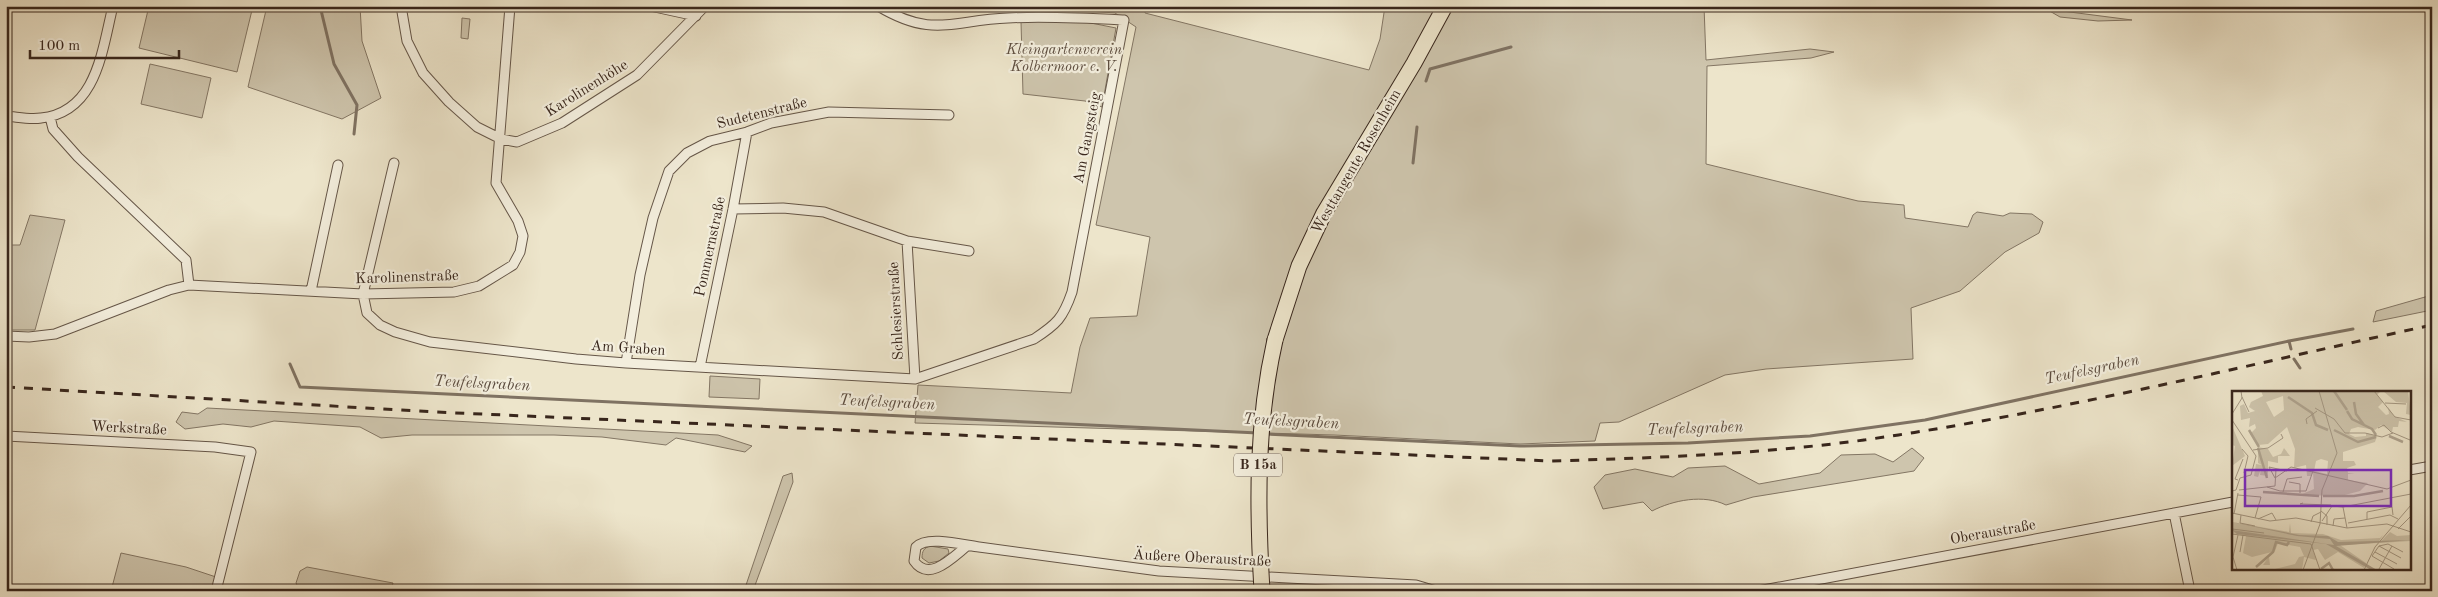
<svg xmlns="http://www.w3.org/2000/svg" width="2438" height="597" viewBox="0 0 2438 597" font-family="'Old Standard TT',serif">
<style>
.green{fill:#cec5ad;stroke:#837664}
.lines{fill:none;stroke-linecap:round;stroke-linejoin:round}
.stream{stroke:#7f7262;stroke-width:3}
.minor-casing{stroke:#655648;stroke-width:11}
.trunk-casing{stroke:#38261c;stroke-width:17}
.minor{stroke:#f3eedd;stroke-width:9}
.trunk{stroke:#ede5cb;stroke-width:15}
.rail{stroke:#38261c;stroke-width:3;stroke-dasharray:9 9;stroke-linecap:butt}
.trunk-bridge-casing{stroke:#38261c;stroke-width:17;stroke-linecap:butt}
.trunk-bridge{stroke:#ede5cb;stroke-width:15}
.labels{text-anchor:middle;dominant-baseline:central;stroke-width:4.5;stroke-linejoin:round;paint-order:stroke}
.shield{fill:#f3eedd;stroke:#706256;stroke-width:1}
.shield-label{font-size:14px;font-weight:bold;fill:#38261c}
.park-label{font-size:15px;font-style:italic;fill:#5e4e40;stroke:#f3eedd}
.street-label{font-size:15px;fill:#38261c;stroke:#f3eedd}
.water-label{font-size:16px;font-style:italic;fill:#5c4c3f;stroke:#f3eedd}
.inset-river{fill:none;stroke:#afa490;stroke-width:2.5}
.inset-road{fill:none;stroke:#a59985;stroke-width:1}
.view{fill:#7b2cbf;fill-opacity:0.15;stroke:#7b2cbf;stroke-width:2.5}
.inset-edge{fill:none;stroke:#38261c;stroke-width:2.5}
</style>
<rect width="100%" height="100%" fill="#ede5cb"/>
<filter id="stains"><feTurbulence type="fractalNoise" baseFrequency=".004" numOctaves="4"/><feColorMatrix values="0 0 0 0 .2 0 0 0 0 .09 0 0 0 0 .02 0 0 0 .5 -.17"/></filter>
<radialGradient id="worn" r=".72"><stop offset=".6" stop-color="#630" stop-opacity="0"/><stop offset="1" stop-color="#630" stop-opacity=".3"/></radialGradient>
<path class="green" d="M 149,6 L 253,6 L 237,72 L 139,48 Z
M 267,6 L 360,6 L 362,41 L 381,98 L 342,119 L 248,87 Z
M 992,6 L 1146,6 L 1145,13 L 1369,70 L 1380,39 L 1385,6 L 1704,6 L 1706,60 L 1810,49 L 1834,52 L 1811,58 L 1707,66 L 1706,164 L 1858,201 L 1904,205 L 1905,218 L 1968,227 L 1973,215 L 1977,212 L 2003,216 L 2010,213 L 2032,214 L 2043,222 L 2039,233 L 2005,252 L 1960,291 L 1911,308 L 1913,359 L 1766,369 L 1725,375 L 1619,422 L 1600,423 L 1595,441 L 1520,444 L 1334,435 L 915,423 L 918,385 L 1071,393 L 1080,347 L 1090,318 L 1137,316 L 1150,237 L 1096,225 L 1136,27 L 1115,13 L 1026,6 L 992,8 Z
M 2041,6 L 2056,6 L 2062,11 L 2132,20 L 2098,21 L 2060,17 Z
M 462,18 L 470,19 L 468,39 L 461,38 Z
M 1044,19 L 1086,22 L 1116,28 L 1102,107 L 1085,101 L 1023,94 L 1021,22 Z
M 150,64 L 211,78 L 202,118 L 141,104 Z
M 30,215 L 65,220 L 35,330 L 6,330 L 6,245 L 20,245 Z
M 2432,295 L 2432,310 L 2373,322 L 2376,311 Z
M 710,376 L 760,379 L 759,399 L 709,397 Z
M 207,408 L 718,435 L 752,446 L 745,452 L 676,438 L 666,445 L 602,437 L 554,435 L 412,435 L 381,438 L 360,427 L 274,421 L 251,427 L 223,424 L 185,429 L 176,422 L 182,412 L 198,414 Z
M 1912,448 L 1924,458 L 1914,471 L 1753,497 L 1726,505 C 1704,494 1673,500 1652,511 L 1643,502 L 1603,509 L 1594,487 L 1605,475 L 1635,469 L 1673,477 L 1688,468 L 1725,466 L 1759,484 L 1820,473 L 1841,455 L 1875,454 L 1893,462 Z
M 792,473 L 793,482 L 754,588 L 756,591 L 744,591 L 783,476 Z
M 930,546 L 948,549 L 949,553 L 939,561 L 929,563 L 922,558 C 922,551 924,548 930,546 Z
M 121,553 L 186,567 L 216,577 L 212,591 L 111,591 Z
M 307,567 L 393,583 L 391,591 L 300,591 L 296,583 L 300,571 Z"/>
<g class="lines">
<path class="stream" d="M 320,6 L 334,64 L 357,105 L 354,134
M 1426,81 L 1430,69 L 1511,47
M 1413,163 L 1417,127
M 2289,341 L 2353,329
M 2294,359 L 2300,368
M 290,364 L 300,387 L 1258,433
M 1266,434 L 1520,446 L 1688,443 L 1810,436 L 1925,420 L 2289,341 L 2291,349"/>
<g class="minor-casing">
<path id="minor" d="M 401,6 L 407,41 L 423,73 L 449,102 L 477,127 L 501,139 L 517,142 L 562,123 L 637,75 L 705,6
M 650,6 L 696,16
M 6,116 C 18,117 30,120 41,118 C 97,112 102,50 113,6
M 50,117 L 53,129 L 78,157 L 186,260 L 189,285
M 394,163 L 363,294 L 367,313 L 380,325 L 395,332 L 430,342 L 576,359 L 626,363 L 915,379 L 1034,339 C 1057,324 1063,318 1072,292 L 1124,20 C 1085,18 1047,16 1008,18 C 952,20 933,39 878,6
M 733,209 L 783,208 L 824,212 L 907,241 L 915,379
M 907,241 L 969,251
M 311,291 L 338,165
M 6,336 L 29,337 L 55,334 L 169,290 L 189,285 L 363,294 L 454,292 L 479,286 L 513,265 L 520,252 L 523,236 L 518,221 L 496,183 L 510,6
M 626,363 L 640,275 L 653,218 L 669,171 L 687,153 L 710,141 L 747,132 L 771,123 L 829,112 L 949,115
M 700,367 L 733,209 L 747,132
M 6,436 L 215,447 L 251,452 L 216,591
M 2409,470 L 2432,466
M 2174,513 L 2190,591
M 967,546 C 953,557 929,583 914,561 L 916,547 C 927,535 964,545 979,547 L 1159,571 L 1416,585 L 1436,591
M 1758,591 L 2233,502"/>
</g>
<g class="trunk-casing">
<path id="trunk" d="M 1275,340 L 1299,266 L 1324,213 L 1414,63 L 1445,6"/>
</g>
<use href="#minor" class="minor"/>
<use href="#trunk" class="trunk"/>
<path class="rail" d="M 6,387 L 435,412 L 1550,461 C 1656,458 1760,454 1864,440 C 2055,413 2243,366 2432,325"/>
<g class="trunk-bridge-casing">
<path id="trunk-bridge" d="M 1262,591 C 1257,506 1256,424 1275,340"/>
</g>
<use href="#trunk-bridge" class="trunk-bridge"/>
</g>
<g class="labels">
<rect class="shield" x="1234" y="453.5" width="48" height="23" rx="4"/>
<g class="shield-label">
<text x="1258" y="465">B 15a</text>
</g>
<g class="park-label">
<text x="1064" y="50">Kleingartenverein<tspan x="1064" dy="17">Kolbermoor e. V.</tspan></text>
</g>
<g class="street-label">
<text transform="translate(587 89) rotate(-32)">Karolinenhöhe</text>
<text transform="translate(762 114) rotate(-14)">Sudetenstraße</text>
<text transform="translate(1088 138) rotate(-79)">Am Gangsteig</text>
<text transform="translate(1357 162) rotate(-60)">Westtangente Rosenheim</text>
<text transform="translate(711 247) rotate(-78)">Pommernstraße</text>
<text transform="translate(407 278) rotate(-2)">Karolinenstraße</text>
<text transform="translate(897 311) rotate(-93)">Schlesierstraße</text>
<text transform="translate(628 349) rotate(4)">Am Graben</text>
<text transform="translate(129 429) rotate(3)">Werkstraße</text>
<text transform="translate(1993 533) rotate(-10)">Oberaustraße</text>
<text transform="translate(1202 559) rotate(3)">Äußere Oberaustraße</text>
</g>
<g class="water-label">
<text transform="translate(2092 370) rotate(-12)">Teufelsgraben</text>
<text transform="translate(482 384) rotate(3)">Teufelsgraben</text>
<text transform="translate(887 403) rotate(3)">Teufelsgraben</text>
<text transform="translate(1291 422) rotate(3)">Teufelsgraben</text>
<text transform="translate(1695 429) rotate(-2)">Teufelsgraben</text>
</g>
</g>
<g transform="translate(2232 391)">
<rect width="179" height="179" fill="#ede5cb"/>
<path d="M 29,0 L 149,0 L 145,4 L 151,11 L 146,16 L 154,24 L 157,23 L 156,16 L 162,25 L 175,31 L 167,30 L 166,36 L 161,36 L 160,41 L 149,34 L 143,39 L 126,36 L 119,38 L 117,43 L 123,46 L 134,45 L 134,42 L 145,45 L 143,51 L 111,61 L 111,70 L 122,70 L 124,74 L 115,77 L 116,82 L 123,82 L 116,83 L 116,89 L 136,92 L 128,100 L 109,105 L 68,104 L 82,98 L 81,81 L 79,85 L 75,85 L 74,74 L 62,77 L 63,58 L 55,36 L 36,53 L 26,54 L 18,43 L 24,37 L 23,33 L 17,36 L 18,27 L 9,29 L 8,15 L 12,13 L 16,22 L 23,20 L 17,16 L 19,11 L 31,5 ZM 51,5 L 52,19 L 42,26 L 34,11 ZM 89,68 L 96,70 L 95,83 L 82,80 L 84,70 ZM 151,0 L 176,0 L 179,24 L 174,23 L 175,12 L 164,11 ZM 0,35 L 13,65 L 0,75 L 3,55 L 0,54 ZM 26,56 L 36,58 L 41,66 L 49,63 L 52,57 L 58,65 L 46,65 L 46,72 L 36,70 L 36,85 L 28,84 L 29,78 L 26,86 L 22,85 L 24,73 L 30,74 L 26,72 ZM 0,131 L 57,141 L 58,132 L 59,142 L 91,143 L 109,149 L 148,147 L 151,144 L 146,152 L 108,154 L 134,172 L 132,177 L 106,161 L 93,169 L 86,158 L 81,159 L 84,169 L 72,166 L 70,179 L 39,179 L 63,173 L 67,166 L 72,165 L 68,156 L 46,152 L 43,160 L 37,166 L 38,174 L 31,174 L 40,161 L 20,166 L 11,162 L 14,145 L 0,142 ZM 158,141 L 165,145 L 179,144 L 179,150 L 147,152 Z" fill="#cec5ad" fill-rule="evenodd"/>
<path d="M 0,131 L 67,144 L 96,145 L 106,151 L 179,149 L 104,155 L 145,179 L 139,179 L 94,153 L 5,143 L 0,139 L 102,154 L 98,148 L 65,145 Z" fill="#afa490"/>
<path class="inset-river" d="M 102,0 L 115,19M 56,6 L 80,22 L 84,34 L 96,39M 122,11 L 124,23 L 132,34M 115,20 L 120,28 L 140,38 L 144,44M 17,39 L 27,56M 102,39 L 126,51 L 144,46M 157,45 L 171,51M 26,57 L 35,87M 31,101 L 87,105M 91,105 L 122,105 L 151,100M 24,176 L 41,161 L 44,151 L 55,154 L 57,151M 89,178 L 97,172 L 101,179"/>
<path class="inset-road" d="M 142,0 L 163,26 L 179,29M 10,6 L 17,21M 153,12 L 174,13M 83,17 L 102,28 L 113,42 L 133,42 L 150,46 L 161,42M 0,23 L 10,7 L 9,0M 0,29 L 24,65 L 19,84 L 8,87 L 4,99 L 0,100M 75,33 L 74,28 L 85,20M 146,37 L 152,34 L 159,41 L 178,49M 10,58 L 16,65 L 12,82M 21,59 L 36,57 L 51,47 L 49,43M 43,87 L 59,76 L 155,98 L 179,89M 43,87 L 37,76 L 55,80M 6,89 L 3,88 L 11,68M 57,91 L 68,93 L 68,102M 35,96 L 48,100 L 74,100 L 81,80M 7,99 L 43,95 L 44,78M 51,101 L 55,88 L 70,86M 6,104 L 29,106 L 23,127M 71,112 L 68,113 L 99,114M 111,116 L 115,137M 89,120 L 95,125 L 95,134M 0,122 L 38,130 L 64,127 L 115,137 L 155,133 L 179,141M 2,123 L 6,102M 9,124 L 8,132 L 23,135M 26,128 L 40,122 L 44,129M 135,128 L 135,121 L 160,116 L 161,124M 90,130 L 100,115 L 111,116 L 179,103M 79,131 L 81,125 L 89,121M 116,132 L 158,124 L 166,128M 101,135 L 102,128 L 113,127M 0,138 L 32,142M 166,138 L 179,125M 0,143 L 79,153 L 88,179M 147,155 L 140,165 L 162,178M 147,155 L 156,153 L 171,161M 147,155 L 169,167M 8,161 L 11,144M 143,161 L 165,173M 147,178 L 160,155M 5,179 L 1,166 L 6,144M 71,179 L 88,133 L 90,99 L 105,62 L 87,0M 132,179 L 143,156 L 179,114"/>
<path class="view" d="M 13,79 L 159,79 L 159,115 L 13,115 Z"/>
<rect width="179" height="179" class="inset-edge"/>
</g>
<rect width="2438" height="597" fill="none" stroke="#ede5cb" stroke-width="25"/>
<rect x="8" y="8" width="2423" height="582" fill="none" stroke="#38261c" stroke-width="2.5"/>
<rect x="12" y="12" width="2413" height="572" fill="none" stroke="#38261c"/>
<path d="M30 50v8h149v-8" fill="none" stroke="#38261c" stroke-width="2.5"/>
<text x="38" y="50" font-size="15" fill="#38261c" stroke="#f3eedd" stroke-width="4" paint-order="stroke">100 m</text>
<rect width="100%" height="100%" filter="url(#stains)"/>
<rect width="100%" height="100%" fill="url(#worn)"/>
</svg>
